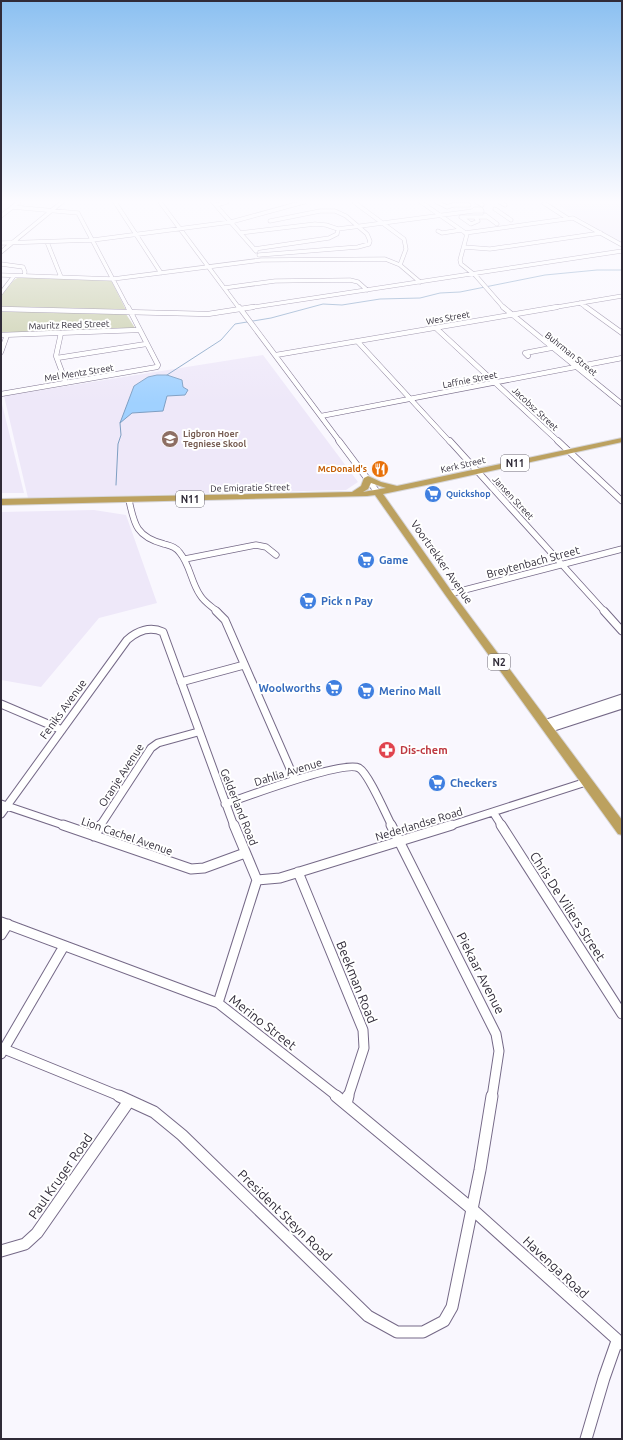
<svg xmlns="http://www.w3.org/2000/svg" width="623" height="1440" viewBox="0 0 623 1440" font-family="Ubuntu,sans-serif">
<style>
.built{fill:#eee8f9}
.green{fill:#c4caa3}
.water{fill:#a0d1ff;stroke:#7e9fc3}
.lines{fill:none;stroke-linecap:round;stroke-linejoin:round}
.stream{stroke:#7e9fc3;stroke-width:1}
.minor-far5-casing{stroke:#756987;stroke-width:4.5}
.minor-far4-casing{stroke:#756987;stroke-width:5.5}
.minor-far3-casing{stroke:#756987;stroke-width:7}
.minor-far2-casing{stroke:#756987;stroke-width:9}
.minor-far1-casing{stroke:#756987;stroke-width:11}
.minor-casing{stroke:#756987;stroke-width:13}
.highway-casing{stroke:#d6d5d7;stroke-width:2}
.minor-far5{stroke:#fff;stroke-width:3.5}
.minor-far4{stroke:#fff;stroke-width:4.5}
.minor-far3{stroke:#fff;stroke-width:5.5}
.minor-far2{stroke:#fff;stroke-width:7}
.minor-far1{stroke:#fff;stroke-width:9}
.minor{stroke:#fff;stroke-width:11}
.highway{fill:#bca15f;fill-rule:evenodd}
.labels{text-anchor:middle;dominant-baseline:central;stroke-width:4;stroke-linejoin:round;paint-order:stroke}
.far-street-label{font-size:9px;fill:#302b38;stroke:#fff}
.far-education-label{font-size:9px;font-weight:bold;fill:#785e54;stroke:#fff;text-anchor:start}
.far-food-label{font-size:9px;font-weight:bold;fill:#c56008;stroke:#fff;text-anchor:end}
.far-shop-label{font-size:9px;font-weight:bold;fill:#366cbe;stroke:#fff;text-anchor:start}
.shield{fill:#fff;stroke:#6e6b74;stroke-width:1}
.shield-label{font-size:10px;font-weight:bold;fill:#302b38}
.shop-label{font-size:11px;font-weight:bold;fill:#366cbe;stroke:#fff;text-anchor:start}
.street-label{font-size:11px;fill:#302b38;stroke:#fff}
.health-label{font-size:11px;font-weight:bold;fill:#be3a42;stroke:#fff;text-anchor:start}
.near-street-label{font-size:13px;fill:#302b38;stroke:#fff}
</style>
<rect width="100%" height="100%" fill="#f9f7fe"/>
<path class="built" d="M 552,202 L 622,202 L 622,243 Z
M 263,355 L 358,482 L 346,490 L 28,498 L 4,396 Z
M 1,400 L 24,493 L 1,493 Z
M 94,510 L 126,515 L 157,603 L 99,618 L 41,687 L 1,680 L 1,512 Z"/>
<path class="green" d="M 19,277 L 109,280 L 112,282 L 127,312 L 1,308 L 1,296 L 14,280 Z
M 1,311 L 126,314 L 135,328 L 1,335 Z"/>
<path class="water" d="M 157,375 L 167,375 L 182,380 L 183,387 L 188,390 L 185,395 L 167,396 L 163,411 L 132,413 L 120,423 L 134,386 L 148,377 Z"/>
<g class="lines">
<path class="stream" d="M 167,375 L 221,340 L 235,324 L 271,318 L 323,304 L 342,305 L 380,299 L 420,298 L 440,293 L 460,292 L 545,275 L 597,270 L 622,270
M 116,485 L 118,444 L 121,435 L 120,423"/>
<g class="minor-far5-casing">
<path id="minor-far5" d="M 115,202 L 161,273
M 160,202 L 239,308
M 213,202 L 256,251
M 354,202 L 404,239 L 406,249 L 400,265
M 421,202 L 467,234 L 460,260 L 461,264 L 476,276 L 504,308
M 437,202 L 447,207 L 453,205 L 469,205
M 477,202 L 482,205
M 500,202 L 505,205
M 544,203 L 567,218
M 216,205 L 227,202
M 12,207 L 78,213 L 128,308
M 475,209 L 481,209 L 482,211 L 472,211 Z
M 495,209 L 511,220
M 485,215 L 497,224
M 1,216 L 19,202
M 476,218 L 478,221 L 471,224 L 461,217 L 487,217
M 438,231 L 442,233 L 461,230
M 240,233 L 315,224 L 326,225 L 338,229 L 473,211
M 465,233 L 573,218 L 622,245
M 47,242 L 61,277
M 1,243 L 93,240 L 231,222 L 304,202
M 464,247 L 490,249 L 601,233
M 254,249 L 329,238 L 337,234 L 338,229
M 1,252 L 62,202
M 259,255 L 358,247 L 369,244 L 370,241 L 367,234 L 346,216 L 335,211 L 320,211 L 270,221
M 1,264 L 23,267 L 25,272 L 24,276
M 1,275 L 113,279 L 261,260 L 385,259 L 400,265 L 420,282
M 224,288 L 275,281 L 350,280 L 358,282 L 367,290
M 1,293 L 14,276
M 580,303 L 587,308
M 247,308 L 622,251
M 551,308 L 622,296"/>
</g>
<g class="minor-far4-casing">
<path id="minor-far4" d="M 239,307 L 340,442
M 503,307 L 622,404
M 586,307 L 622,333
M 1,309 L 208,314 L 253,307
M 437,329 L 559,442
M 61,333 L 56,356 L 66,383
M 1,335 L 138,330
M 358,342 L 450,442
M 1,352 L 7,335
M 276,355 L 557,307
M 528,356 L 525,353 L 551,348
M 57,358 L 146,344
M 1,394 L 157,367 L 158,365 L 128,307
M 321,416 L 622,358"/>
</g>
<g class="minor-far3-casing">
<path id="minor-far3" d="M 339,441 L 378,493
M 450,441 L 605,612
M 558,441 L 622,501
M 129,500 C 134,525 137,537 164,544 C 171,546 176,547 180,553 C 190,565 191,582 200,595 C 204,602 211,606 218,612
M 185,559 L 256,545 L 266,547 L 276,555
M 449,594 L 622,549"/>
</g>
<g class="minor-far2-casing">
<path id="minor-far2" d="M 216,611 L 225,620 L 295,780
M 604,611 L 622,631
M 181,682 L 244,665
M 1,704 L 62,730
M 544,724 L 622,698
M 548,729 L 622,705
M 1,804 L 66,826
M 225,804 C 245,797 344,760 359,768 C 369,774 386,815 392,826
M 493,812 L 502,826
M 1,814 L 127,640 C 137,631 150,626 163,632 L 234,826
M 100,826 L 151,748 L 158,743 L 198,732
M 449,826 L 586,782"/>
</g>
<g class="minor-far1-casing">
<path id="minor-far1" d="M 63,825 L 191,869 L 204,868 L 245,853
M 391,825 L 496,1034 L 499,1051 L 492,1097
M 501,825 L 622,1014
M 94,836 L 101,825
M 298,872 L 363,1030 L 364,1048 L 348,1097
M 257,880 L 280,878 L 452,825
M 1,922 L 218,1003 L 338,1097
M 1,935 L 8,924
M 218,1003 L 257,880 L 234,825
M 4,1049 L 122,1097
M 1,1054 L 64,946"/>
</g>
<g class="minor-casing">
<path id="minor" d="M 119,1096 L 154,1112 L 182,1135 L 368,1316 L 397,1332 L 423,1332 L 444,1321 L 452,1307 L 480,1170 L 492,1096
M 336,1096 L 472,1209 L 622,1344
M 346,1104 L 348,1096
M 1,1251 L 25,1244 L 37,1233 L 129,1101
M 586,1439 L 604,1378 L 617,1341"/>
</g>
<g class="highway-casing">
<path id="highway" d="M 622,438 L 622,442 L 431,484 L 383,494 L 452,592 L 622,820 L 622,835 L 618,834 L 446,596 L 375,495 L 367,496 L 1,505 L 1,499 L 352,492 L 361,486 L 364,478 L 368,476 L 381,482 L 397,486 ZM 371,483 L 386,488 L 363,492 L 368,489 Z"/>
</g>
<use href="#minor-far5" class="minor-far5"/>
<use href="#minor-far4" class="minor-far4"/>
<use href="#minor-far3" class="minor-far3"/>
<use href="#minor-far2" class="minor-far2"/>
<use href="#minor-far1" class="minor-far1"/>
<use href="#minor" class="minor"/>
<use href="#highway" class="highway"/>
</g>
<linearGradient id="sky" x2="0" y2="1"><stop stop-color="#8bc0f1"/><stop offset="0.5" stop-color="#fcfbff"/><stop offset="1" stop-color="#fcfbff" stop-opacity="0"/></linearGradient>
<rect width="623" height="403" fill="url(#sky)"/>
<defs>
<g id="school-disc" transform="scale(0.9)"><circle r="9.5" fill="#8d6e63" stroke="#fff"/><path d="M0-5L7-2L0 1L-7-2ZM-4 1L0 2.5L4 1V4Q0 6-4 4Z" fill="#fff"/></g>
<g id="restaurant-disc" transform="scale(0.9)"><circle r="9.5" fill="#e8710a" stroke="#fff"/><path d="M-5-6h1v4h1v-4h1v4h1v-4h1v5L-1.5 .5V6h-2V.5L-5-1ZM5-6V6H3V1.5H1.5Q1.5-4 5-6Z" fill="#fff"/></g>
<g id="supermarket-disc" transform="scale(0.9)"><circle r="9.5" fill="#3f7fe0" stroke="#fff"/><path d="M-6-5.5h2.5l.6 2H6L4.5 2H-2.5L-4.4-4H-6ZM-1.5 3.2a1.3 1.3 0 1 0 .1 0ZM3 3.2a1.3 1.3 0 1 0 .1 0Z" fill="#fff"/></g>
<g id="pharmacy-disc" transform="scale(0.9)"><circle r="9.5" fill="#e0444e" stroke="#fff"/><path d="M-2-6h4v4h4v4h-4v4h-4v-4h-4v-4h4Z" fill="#fff"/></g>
</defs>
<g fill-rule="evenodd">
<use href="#school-disc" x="170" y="439"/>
<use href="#restaurant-disc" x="380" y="469"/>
<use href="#supermarket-disc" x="433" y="494"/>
<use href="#supermarket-disc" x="366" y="560"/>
<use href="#supermarket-disc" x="308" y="601"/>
<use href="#supermarket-disc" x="334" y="688"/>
<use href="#supermarket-disc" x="366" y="691"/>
<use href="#pharmacy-disc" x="387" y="750"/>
<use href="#supermarket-disc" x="437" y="783"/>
</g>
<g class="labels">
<g class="far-street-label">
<text transform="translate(448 318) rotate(-10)">Wes Street</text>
<text transform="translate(69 325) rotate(-2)">Mauritz Reed Street</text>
<text transform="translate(571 354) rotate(39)">Buhrman Street</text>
<text transform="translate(79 373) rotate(-9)">Mel Mentz Street</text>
<text transform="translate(470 380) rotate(-11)">Laffnie Street</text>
<text transform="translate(535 409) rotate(43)">Jacobsz Street</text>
<text transform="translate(463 465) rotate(-13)">Kerk Street</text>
<text transform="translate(250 488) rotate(-1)">De Emigratie Street</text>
<text transform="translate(513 498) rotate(47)">Jansen Street</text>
</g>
<g class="far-education-label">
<text x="183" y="434">Ligbron Hoer<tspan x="183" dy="10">Tegniese Skool</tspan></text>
</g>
<g class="far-food-label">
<text x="367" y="469">McDonald's</text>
</g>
<g class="far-shop-label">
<text x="446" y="494">Quickshop</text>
</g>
<g class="shield">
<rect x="501" y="455" width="28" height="16" rx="3"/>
<rect x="176" y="491" width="28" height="16" rx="3"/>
<rect x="488" y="654" width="22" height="16" rx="3"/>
</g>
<g class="shield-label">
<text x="515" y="463">N11</text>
<text x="190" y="499">N11</text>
<text x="499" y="662">N2</text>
</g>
<g class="shop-label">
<text x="379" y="560">Game</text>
<text x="321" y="601">Pick n Pay</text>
<text x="321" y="688" text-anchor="end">Woolworths</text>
<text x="379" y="691">Merino Mall</text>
<text x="450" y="783">Checkers</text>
</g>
<g class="street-label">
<text transform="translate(442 562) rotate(55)">Voortrekker Avenue</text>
<text transform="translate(533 562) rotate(-15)">Breytenbach Street</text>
<text transform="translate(63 709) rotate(-54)">Feniks Avenue</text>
<text transform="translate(288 772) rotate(-17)">Dahlia Avenue</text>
<text transform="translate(121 775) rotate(-57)">Oranje Avenue</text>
<text transform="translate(239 807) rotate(68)">Gelderland Road</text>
<text transform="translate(419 824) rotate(-17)">Nederlandse Road</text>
<text transform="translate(127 836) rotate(19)">Lion Cachel Avenue</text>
</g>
<g class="health-label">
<text x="400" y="750">Dis-chem</text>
</g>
<g class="near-street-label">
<text transform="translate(568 906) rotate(57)">Chris De Viliers Street</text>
<text transform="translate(481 973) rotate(63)">Piekaar Avenue</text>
<text transform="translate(357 982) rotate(68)">Beekman Road</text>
<text transform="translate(263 1022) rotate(38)">Merino Street</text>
<text transform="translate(60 1176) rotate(-55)">Paul Kruger Road</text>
<text transform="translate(285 1215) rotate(44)">President Steyn Road</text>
<text transform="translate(556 1267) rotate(43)">Havenga Road</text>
</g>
</g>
<rect width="623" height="1440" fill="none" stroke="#302b38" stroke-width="4"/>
</svg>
